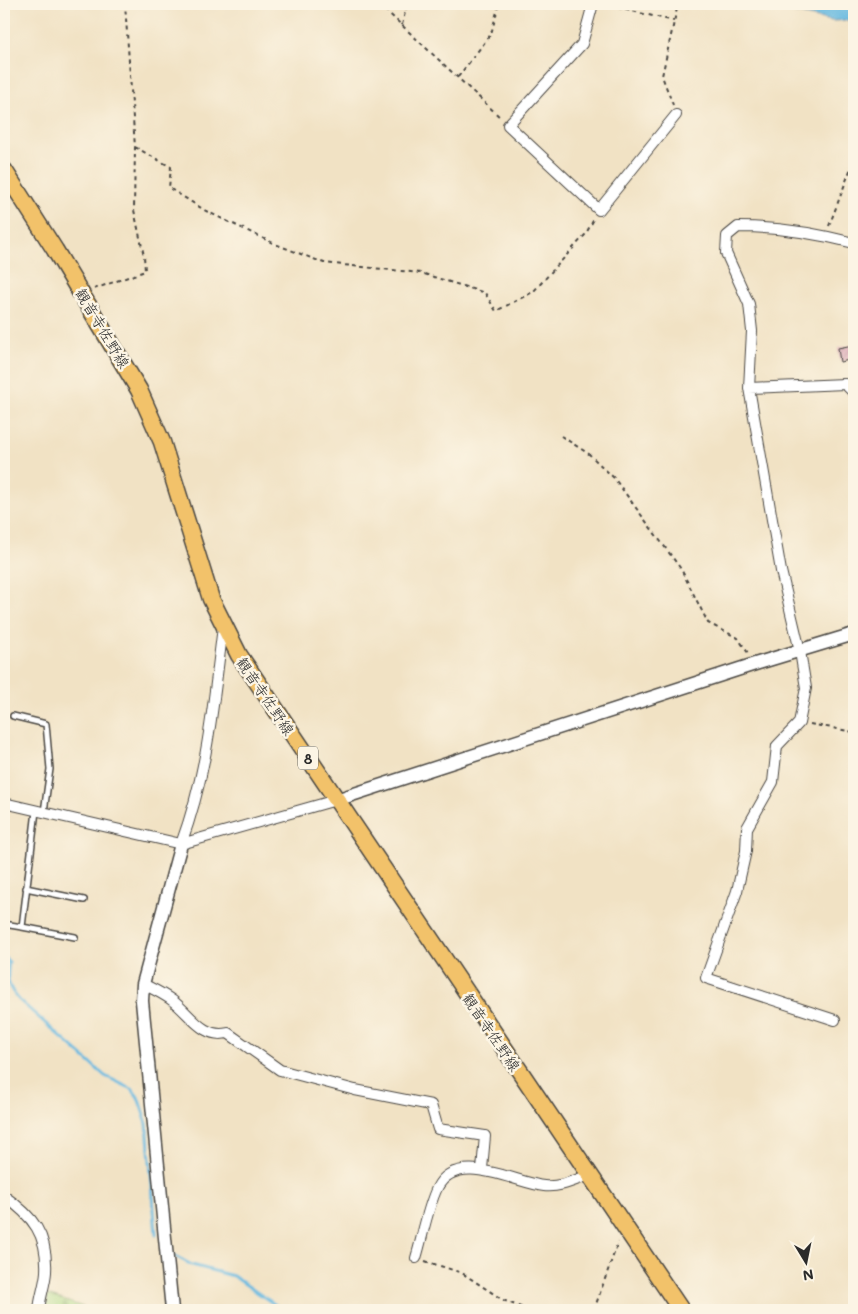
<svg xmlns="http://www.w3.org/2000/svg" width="858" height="1314" viewBox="0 0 858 1314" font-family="Mali,'Klee One',sans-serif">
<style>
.cemetery{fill:url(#cemetery-stones);stroke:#6d8258}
.water{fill:#64b8e0;stroke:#487286}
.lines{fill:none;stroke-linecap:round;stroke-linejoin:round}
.stream{stroke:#64b8e0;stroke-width:3}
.building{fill:url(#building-hatch)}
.service-casing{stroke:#494642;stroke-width:8}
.minor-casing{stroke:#494642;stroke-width:12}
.tertiary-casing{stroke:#494642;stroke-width:15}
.primary-casing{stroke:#494642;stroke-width:19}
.path{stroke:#494642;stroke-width:2;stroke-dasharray:4 4;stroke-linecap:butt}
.service{stroke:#fff;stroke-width:5}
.minor{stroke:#fff;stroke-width:10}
.tertiary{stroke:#fff;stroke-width:12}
.primary{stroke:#f2c26a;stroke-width:16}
.labels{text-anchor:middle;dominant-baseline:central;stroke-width:5;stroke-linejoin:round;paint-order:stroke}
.shield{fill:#fcf5e5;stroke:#6a6863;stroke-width:1}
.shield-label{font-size:14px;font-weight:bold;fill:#2b2b2b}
.street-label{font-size:15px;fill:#2b2b2b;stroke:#fcf5e5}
</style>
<defs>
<pattern id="cemetery-stones" width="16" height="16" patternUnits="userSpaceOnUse" patternTransform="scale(1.25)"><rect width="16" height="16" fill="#afda86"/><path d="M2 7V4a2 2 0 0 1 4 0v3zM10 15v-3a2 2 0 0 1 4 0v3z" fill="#97bb74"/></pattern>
<pattern id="building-hatch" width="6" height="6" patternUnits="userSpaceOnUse" patternTransform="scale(1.25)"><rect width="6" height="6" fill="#d99fb1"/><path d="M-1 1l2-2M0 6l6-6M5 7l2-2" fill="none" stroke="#b08290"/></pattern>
</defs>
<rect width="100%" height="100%" fill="#fcf5e5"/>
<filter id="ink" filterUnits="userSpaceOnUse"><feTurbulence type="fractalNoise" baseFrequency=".02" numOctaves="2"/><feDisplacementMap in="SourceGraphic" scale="10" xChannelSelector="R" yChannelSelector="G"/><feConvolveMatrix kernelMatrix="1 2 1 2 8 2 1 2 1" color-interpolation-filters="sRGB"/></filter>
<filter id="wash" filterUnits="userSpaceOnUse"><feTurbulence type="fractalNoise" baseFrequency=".0096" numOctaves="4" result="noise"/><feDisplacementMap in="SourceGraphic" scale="20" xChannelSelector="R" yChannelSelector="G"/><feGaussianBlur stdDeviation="1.12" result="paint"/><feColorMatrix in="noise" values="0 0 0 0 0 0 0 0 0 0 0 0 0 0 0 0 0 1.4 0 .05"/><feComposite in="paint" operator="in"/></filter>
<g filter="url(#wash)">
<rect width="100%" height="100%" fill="#f1e2c4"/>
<path class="cemetery" d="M 48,1295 L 92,1310 L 46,1310 Z"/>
<path class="water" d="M 754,4 L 854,4 L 854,20 L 832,21 Z"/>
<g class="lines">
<path class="stream" d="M 4,957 L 9,962 C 6,979 7,986 19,1000 L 105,1076 L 132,1089 L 138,1097 L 147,1124 L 156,1235
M 173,1255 L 192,1265 L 233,1276 L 283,1310"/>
</g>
<g id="blocks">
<path class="building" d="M 853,345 L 854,359 L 840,362 L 838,348 Z"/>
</g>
</g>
<g filter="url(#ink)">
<use href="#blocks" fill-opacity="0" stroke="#494642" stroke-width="1"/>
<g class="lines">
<g class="service-casing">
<path id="service" d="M 13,716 L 46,724 L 50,769 L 44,812
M 26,888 L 84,900
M 4,924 L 22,927 L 36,811
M 22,927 L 75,937"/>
</g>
<g class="minor-casing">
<path id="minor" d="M 593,4 L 582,44 L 508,125 L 599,210 L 676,115
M 749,388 L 845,384 L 854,393
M 4,803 L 181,844 L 336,800
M 181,844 C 208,771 213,704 223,627
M 143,984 C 153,989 164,994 173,1001 C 191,1015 203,1039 228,1033 L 280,1070 L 355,1090 L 431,1105 L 438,1129 L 485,1136 L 482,1169
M 835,1020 L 706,978 L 737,891 L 746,851 L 747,828 L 773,782 L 777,746 L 799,723 L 806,688 L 800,651 L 781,571 L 749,388 L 752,331 L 749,304 L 726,253 L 727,236 L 738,227 C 777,227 816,233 854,243
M 4,1196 C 33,1216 48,1235 46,1272 C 45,1285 40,1297 39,1310
M 416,1258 C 423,1235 427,1209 437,1188 C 456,1149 516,1183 544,1186 C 559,1188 575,1180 589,1175"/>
</g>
<g class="tertiary-casing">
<path id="tertiary" d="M 336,800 L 755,664 L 854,634
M 172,1310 L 142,1001 L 143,984 L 181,844"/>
</g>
<g class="primary-casing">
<path id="primary" d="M 4,170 L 55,250 L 139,390 L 162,442 L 211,599 L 239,655 L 681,1310"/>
</g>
<path class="path" d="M 379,4 L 501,118
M 602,4 L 674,21
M 402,25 L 407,4
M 458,77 L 491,34 L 499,4
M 673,105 L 662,76 L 678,4
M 135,147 L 171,167 L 169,188 L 206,211 L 275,244 L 324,263 L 421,273 L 485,293 L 496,311 L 533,292 L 585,235 L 594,219
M 829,226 L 854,160
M 94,289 L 145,271 L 144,256 L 134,210 L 135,147 L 125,4
M 561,436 L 589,454 L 614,478 L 681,569 L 708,623 L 738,638 L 748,653
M 810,724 L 854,732
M 425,1261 L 462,1273 L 503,1300 L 528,1310
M 594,1310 L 618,1242"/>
<use href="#service" class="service"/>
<use href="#minor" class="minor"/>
<use href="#tertiary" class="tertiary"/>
<use href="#primary" class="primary"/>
</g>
</g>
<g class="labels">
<rect class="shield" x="298" y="746.5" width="20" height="23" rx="4"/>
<g class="shield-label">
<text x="308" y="758">8</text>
</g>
<g class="street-label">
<text transform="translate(103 328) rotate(59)">観音寺佐野線</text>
<text transform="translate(266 696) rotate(56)">観音寺佐野線</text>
<text transform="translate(492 1032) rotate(56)">観音寺佐野線</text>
</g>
</g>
<rect width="858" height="1314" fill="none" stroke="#fcf5e5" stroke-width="20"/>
<g transform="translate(806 1262) rotate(170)" stroke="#fcf5e5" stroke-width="4" paint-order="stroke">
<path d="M0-4L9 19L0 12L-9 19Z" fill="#2b2b2b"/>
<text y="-8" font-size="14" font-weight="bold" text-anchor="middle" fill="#2b2b2b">N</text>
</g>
</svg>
